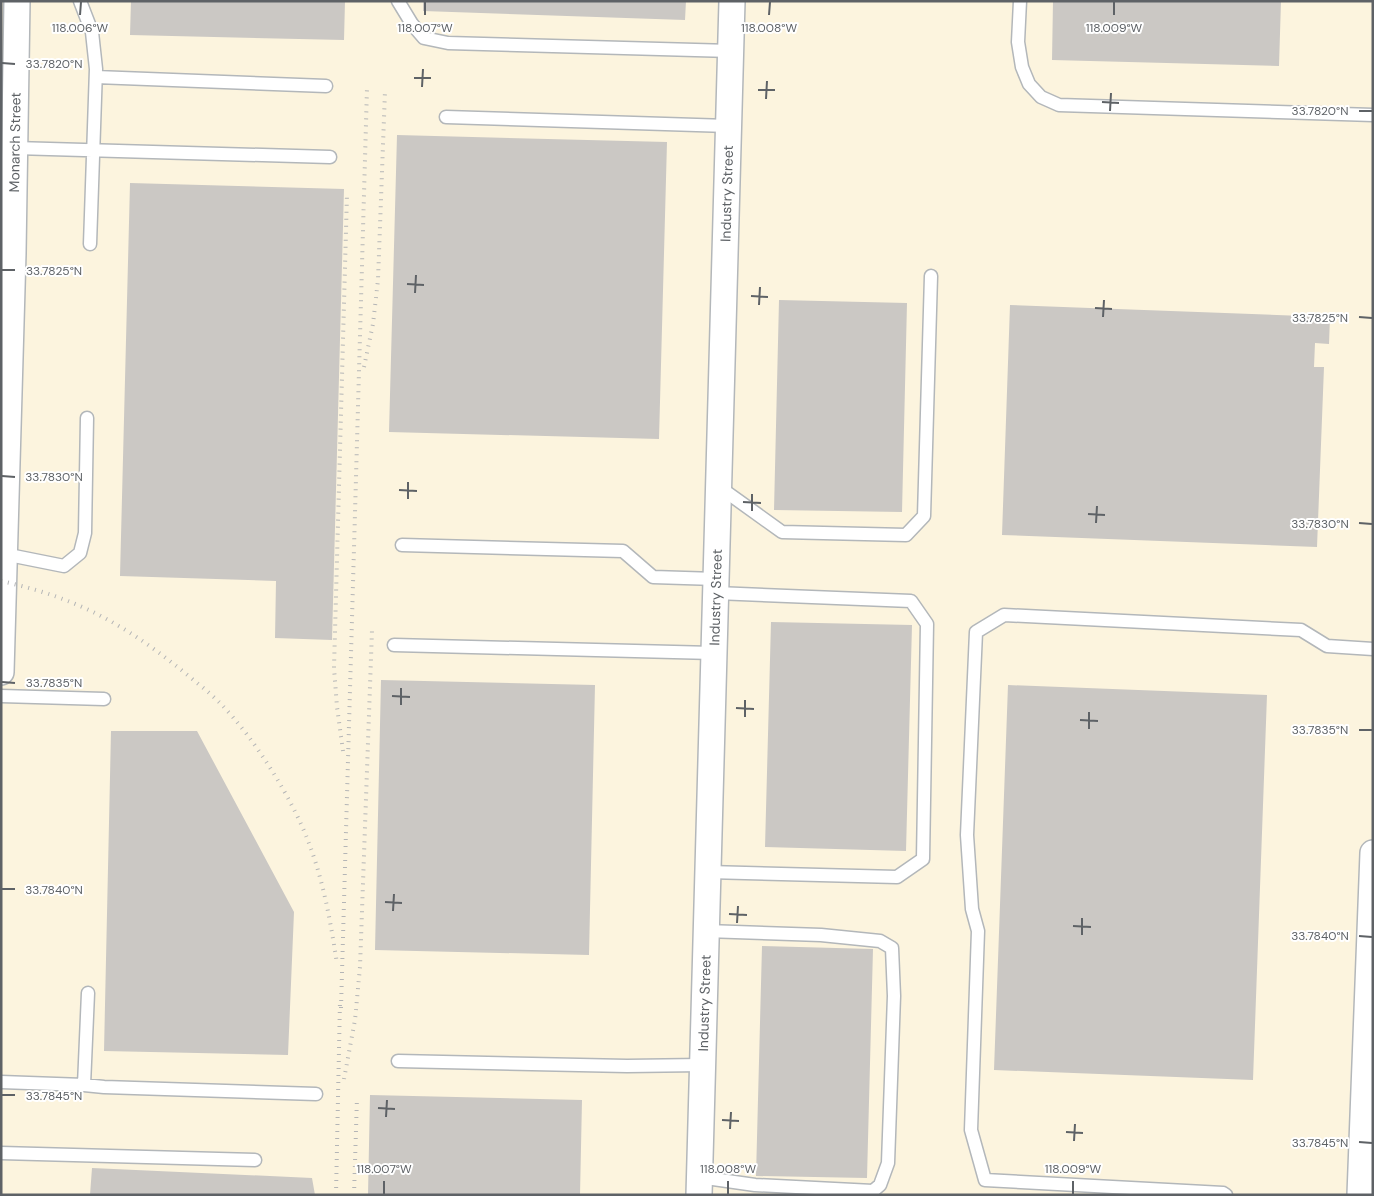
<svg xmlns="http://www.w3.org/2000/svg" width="1374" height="1196" viewBox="0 0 1374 1196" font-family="'DM Sans',sans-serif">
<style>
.commercial{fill:#fcf4de}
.building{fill:#cbc8c4}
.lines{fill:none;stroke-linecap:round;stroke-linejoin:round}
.service-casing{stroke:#b3b7ba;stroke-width:15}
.minor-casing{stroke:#b3b7ba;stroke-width:28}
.service{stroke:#fff;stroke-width:12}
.minor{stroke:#fff;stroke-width:25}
.rail{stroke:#b4b5b6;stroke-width:4;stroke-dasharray:1 6;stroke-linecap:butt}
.ticks{fill:none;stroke:#5e6266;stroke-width:2}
.labels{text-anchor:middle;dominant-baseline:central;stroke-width:4;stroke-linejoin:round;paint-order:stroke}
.street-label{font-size:14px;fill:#5e6266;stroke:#fff}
.ticks-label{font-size:12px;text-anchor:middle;fill:#5e6266;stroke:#fff;stroke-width:4;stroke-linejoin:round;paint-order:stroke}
</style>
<rect width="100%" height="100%" fill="#efede6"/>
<path class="commercial" d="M 1,1 L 1373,1 L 1373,1195 L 1,1195 Z"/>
<path class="building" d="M 131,1 L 345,1 L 344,40 L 130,35 Z
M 423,1 L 686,1 L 685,20 L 423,11 Z
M 1053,1 L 1281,1 L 1279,66 L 1052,60 Z
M 397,135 L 667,142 L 659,439 L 389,432 Z
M 130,183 L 344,189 L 332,640 L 275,638 L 276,581 L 120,576 Z
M 779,300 L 907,303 L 902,512 L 774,510 Z
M 1010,305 L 1330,317 L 1329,344 L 1315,343 L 1314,367 L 1324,367 L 1317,547 L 1002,535 Z
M 771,622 L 912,625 L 906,851 L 765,847 Z
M 381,680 L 595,685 L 589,955 L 375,950 Z
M 1008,685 L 1267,695 L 1253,1080 L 994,1070 Z
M 111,731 L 197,731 L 294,912 L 288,1055 L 104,1051 Z
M 762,946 L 873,949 L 867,1178 L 756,1176 Z
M 370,1095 L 582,1100 L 580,1195 L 368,1195 Z
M 92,1168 L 312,1178 L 315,1195 L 90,1195 Z"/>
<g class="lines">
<g class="service-casing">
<path id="service" d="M 80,1 L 92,32 L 96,69 L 90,244
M 398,1 L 412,24 L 424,38 L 448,43 L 731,51
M 1020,1 L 1018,42 L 1022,67 L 1029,84 L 1041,97 L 1059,105 L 1373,115
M 96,77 L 326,86
M 446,117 L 728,126
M 15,148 L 330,157
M 718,486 L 782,532 L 906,535 L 924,516 L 931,276
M 402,545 L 623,551 L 653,577 L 716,579
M 4,554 L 64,566 L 80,553 L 85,533 L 87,418
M 394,645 L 713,653
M 1,696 L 104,699
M 708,872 L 897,877 L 923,859 L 927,624 L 911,601 L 716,593
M 398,1061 L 627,1066 L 702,1065
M 1,1082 L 84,1085 L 88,993
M 84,1085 L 104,1087 L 316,1094
M 1,1153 L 255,1160
M 699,1177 L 755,1185 L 873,1191 L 880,1185 L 888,1163 L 894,996 L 892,948 L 880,941 L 821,935 L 706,931
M 1226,1195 L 1223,1193 L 985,1180 L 971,1130 L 978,931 L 972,909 L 967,835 L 976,632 L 1004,615 L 1301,630 L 1327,646 L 1373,649"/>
</g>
<g class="minor-casing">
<g id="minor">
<path id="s1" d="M 1,672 L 13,253 L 17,1"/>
<path id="s2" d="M 699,1195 L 732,1"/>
<path d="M 1360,1195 L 1373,853"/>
</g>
</g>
<use href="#service" class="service"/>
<use href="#minor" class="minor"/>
<path class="rail" d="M 364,367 L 373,324 L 378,280 L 385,91
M 1,581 C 28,587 55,595 80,606 C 119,623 153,647 185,673 C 197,683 209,692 220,703 C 255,739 293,799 310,846 C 324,884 331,924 337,964
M 343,751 L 337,707 L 334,668 L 347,194
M 341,1008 L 367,88
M 344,1079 L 355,1020 L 360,967 L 372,630
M 336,1195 L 340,1001
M 354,1195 L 357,1097"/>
</g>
<path class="ticks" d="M 80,15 L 81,2M 425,15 L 425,2M 769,15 L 770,2M 1114,15 L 1114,2M 2,63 L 15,64M 414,78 L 431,78M 422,87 L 423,69M 758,90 L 775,90M 766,99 L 767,81M 1102,102 L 1119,103M 1110,111 L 1111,93M 1359,111 L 1372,111M 2,270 L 15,270M 407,284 L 424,285M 415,293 L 416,275M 751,296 L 768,297M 759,305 L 760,287M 1095,308 L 1112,309M 1103,317 L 1104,300M 1359,317 L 1372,318M 2,476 L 15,477M 399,490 L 417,491M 408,499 L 408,482M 743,502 L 761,503M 752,511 L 752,494M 1088,514 L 1105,515M 1096,523 L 1097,506M 1359,523 L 1372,524M 2,682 L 15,683M 392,696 L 410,697M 401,705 L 401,688M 736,708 L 754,709M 745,717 L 745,700M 1080,720 L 1098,721M 1089,729 L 1089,712M 1359,730 L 1372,730M 2,889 L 15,889M 385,902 L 402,903M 393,911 L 394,894M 729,914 L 747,915M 737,923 L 738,906M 1073,926 L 1091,927M 1082,935 L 1082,918M 1359,936 L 1372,937M 2,1095 L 15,1095M 378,1108 L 395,1109M 386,1117 L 387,1100M 722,1120 L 739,1121M 730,1129 L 731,1112M 1066,1132 L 1083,1133M 1074,1141 L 1075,1124M 1359,1142 L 1372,1143M 384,1194 L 384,1181M 728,1194 L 728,1181M 1073,1194 L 1073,1181"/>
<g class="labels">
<g class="street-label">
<text stroke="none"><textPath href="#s1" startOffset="530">Monarch Street</textPath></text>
<text stroke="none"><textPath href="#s2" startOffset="1002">Industry Street</textPath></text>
<text stroke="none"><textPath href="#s2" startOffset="598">Industry Street</textPath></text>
<text stroke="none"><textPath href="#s2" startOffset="192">Industry Street</textPath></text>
</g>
</g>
<g class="ticks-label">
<text x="80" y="32">118.006°W</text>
<text x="425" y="32">118.007°W</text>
<text x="769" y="32">118.008°W</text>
<text x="1114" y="32">118.009°W</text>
<text x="54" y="68">33.7820°N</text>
<text x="1320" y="115">33.7820°N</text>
<text x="54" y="275">33.7825°N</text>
<text x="1320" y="322">33.7825°N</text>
<text x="54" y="481">33.7830°N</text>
<text x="1320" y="528">33.7830°N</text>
<text x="54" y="687">33.7835°N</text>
<text x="1320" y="734">33.7835°N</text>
<text x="54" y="894">33.7840°N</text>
<text x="1320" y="940">33.7840°N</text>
<text x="54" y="1100">33.7845°N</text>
<text x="1320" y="1147">33.7845°N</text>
<text x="384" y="1173">118.007°W</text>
<text x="728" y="1173">118.008°W</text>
<text x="1073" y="1173">118.009°W</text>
</g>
<rect width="1374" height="1196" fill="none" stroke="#5e6266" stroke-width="5"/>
</svg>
